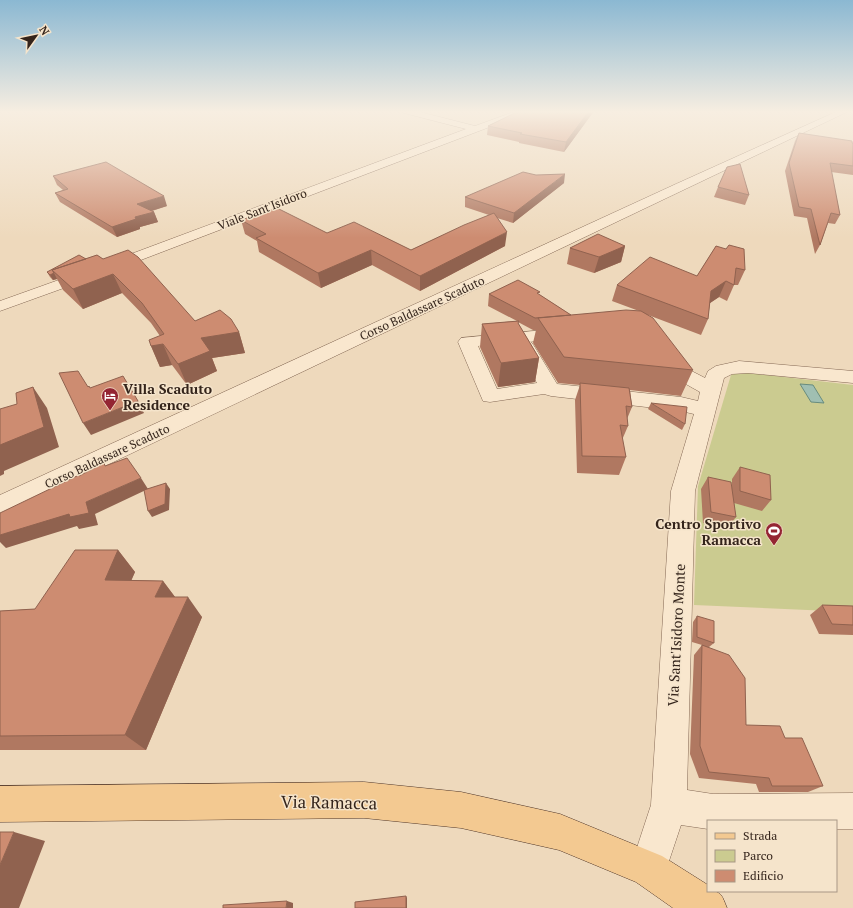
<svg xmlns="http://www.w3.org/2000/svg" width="853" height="908" viewBox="0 0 853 908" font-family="'PT Serif',serif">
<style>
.green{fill:#cbcb90}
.water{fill:#a0bfb2;stroke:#688c7e}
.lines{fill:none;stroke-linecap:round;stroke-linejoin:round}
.minor-casing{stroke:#856955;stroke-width:1}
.major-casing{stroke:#52382a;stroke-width:1}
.minor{fill:#f9e7ce;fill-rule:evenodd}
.major{fill:#f3c991;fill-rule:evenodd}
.wall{fill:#b07861}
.shaded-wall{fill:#90624f}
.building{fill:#cd8c71;stroke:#90624f}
.labels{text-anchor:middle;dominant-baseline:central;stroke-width:3;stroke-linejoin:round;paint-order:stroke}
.far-street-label{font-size:12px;fill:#34241b;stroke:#f5e4cb}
.poi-label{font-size:14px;font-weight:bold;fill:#34241b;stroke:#f5e4cb;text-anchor:start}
.street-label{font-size:14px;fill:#34241b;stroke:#f5e4cb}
.near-street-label{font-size:17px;fill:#34241b;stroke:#f5e4cb}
</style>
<rect width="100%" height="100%" fill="#eed9bc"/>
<path class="green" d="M 741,372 L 853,385 L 853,612 L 694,605 L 698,486 L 731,375 Z"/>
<path class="water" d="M 800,384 L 813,385 L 824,403 L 811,402 Z"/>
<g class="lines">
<g class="minor-casing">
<path id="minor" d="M 403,111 L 416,111 L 475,126 L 516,111 L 527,111 L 526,113 L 479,131 L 133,263 L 0,311 L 0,301 L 123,257 L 466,129 L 404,113 Z
M 838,111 L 849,111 L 0,516 L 0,495 L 676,184 Z
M 565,328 L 571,329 L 574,333 L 571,337 L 529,342 L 531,342 L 534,346 L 557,384 L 681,397 L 698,401 L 700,392 L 668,374 L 657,359 L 660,355 L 666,353 L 672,355 L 682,366 L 705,378 L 708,371 L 716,366 L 739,361 L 853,371 L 853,383 L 748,373 L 732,374 L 724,378 L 695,491 L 687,790 L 713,794 L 853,793 L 853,829 L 836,829 L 836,821 L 708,821 L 708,829 L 681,825 L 662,882 L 649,888 L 636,882 L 630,869 L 651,805 L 671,491 L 694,414 L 681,411 L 551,396 L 544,394 L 490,402 L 483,401 L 458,342 L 461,338 ZM 519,343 L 516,346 L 537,383 L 497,389 L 478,346 Z"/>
</g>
<g class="major-casing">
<path id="major" d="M 364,782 L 461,792 L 560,814 L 662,856 L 708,885 L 708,891 C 722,891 722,896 727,908 L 673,908 L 636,882 L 559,850 L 461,828 L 364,818 L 0,822 L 0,786 Z"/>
</g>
<use href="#minor" class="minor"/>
<use href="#major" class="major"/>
</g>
<path class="wall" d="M 519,111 L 594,111 L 564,152 L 519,143 L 519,142 L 487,135 L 488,126 Z
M 799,133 L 853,143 L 853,175 L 831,172 L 840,215 L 835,224 L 828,223 L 820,245 L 815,254 L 807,218 L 794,216 L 785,171 L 795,141 Z
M 53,176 L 167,206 L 152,211 L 154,212 L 158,222 L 140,227 L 140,229 L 117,237 L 60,202 L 55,193 L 63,190 L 57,185 Z
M 564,183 L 513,223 L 497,218 L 505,246 L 420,291 L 372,265 L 321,288 L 259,252 L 257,241 L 245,234 L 241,220 L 327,233 L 411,250 L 489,215 L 465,207 L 465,197 Z
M 718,187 L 749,195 L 745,205 L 714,197 Z
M 625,246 L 621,262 L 594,273 L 567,264 L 570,248 Z
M 716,246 L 745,270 L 738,285 L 734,285 L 727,301 L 719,297 L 710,303 L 708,319 L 701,335 L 648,315 L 693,370 L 681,396 L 630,390 L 632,407 L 627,419 L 628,426 L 622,440 L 626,457 L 619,475 L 577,473 L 575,400 L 580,385 L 558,383 L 533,343 L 536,330 L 533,330 L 518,322 L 518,323 L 539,358 L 535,382 L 498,387 L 480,347 L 482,324 L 517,321 L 488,306 L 489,294 L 540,295 L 571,315 L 639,311 L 612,301 L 617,285 L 697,276 Z
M 97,255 L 195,321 L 239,332 L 245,353 L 212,358 L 217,371 L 187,385 L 172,365 L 160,367 L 151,346 L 160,336 L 151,323 L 122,293 L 83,309 L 63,290 L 57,279 L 53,280 L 50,277 L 47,272 Z
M 651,403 L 685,424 L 682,430 L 648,409 Z
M 740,467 L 771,500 L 762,511 L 734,503 L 736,517 L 727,528 L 703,523 L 701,489 L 708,477 L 732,488 L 732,479 Z
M 118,550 L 135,572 L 131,580 L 163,581 L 175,597 L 202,617 L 146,750 L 0,750 L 0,611 L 35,609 Z
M 822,605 L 853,606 L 853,635 L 819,634 L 810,615 Z
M 697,616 L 714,643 L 709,647 L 746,725 L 785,738 L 823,786 L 808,792 L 759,792 L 756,784 L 699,778 L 690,754 L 694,655 L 702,645 L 692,642 L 693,622 Z"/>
<path class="shaded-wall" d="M 589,111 L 594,111 L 564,152 L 566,142 Z
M 565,174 L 564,183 L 513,223 L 514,213 Z
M 164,196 L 167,206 L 141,214 L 137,204 Z
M 154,212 L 158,222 L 140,227 L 140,229 L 117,237 L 112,227 L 135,217 Z
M 507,232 L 505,246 L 420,291 L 420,276 Z
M 625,246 L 621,262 L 594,273 L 599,257 Z
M 371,250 L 372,265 L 321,288 L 318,273 Z
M 54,273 L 57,279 L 53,280 L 50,275 Z
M 113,274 L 122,293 L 83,309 L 73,289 Z
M 726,281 L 719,297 L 704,307 L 711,291 Z
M 239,332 L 245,353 L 212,358 L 217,371 L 187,385 L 178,364 L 201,338 Z
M 163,344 L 172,365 L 160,367 L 151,346 Z
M 539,358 L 535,382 L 498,387 L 501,363 Z
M 33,387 L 47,408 L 59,447 L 4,471 L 4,474 L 0,476 L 0,445 Z
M 138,401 L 144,413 L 91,435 L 83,423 Z
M 141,478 L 148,489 L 95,514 L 98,525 L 79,529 L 77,526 L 6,548 L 0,542 L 0,535 L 86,502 Z
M 166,483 L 170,489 L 169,510 L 152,517 L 148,511 Z
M 118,550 L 135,572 L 123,600 L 105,580 Z
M 163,581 L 178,601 L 155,597 Z
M 188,597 L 202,617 L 146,750 L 125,735 Z
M 14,832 L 45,841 L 19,908 L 0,908 L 0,865 Z
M 406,896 L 407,898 L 407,908 L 406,908 Z
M 287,901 L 293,903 L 293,908 L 286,908 Z"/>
<path class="building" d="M 519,111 L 589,111 L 566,142 L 520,134 L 522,133 L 488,126 Z
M 799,133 L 852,141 L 852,143 L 853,143 L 853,166 L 830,163 L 840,215 L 831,213 L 820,245 L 811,209 L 799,207 L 789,163 Z
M 106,162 L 164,196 L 137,204 L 154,212 L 135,217 L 136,219 L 112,227 L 55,193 L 68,189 L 53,176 Z
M 740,164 L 749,195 L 718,187 L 727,167 Z
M 523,172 L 536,175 L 565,174 L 514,213 L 465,197 Z
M 277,208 L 327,233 L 354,222 L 411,250 L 464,225 L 494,213 L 507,232 L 420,276 L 371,250 L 318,273 L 256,238 L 266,234 L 241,220 Z
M 598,234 L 625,246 L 599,257 L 570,248 Z
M 729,245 L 744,249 L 745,270 L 736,268 L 734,285 L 726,281 L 711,291 L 708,319 L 617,285 L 650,257 L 697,276 L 716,246 L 726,249 Z
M 128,250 L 138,257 L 195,321 L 220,310 L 231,319 L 239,332 L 201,338 L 210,351 L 178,364 L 163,344 L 151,346 L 149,340 L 164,334 L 142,303 L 113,274 L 73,289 L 52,270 L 97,255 L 103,259 Z
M 79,255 L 86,259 L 52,270 L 54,273 L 50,275 L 47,272 Z
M 518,280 L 540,292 L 537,293 L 571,315 L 535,318 L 489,294 Z
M 626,310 L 641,311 L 653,318 L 693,370 L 564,357 L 538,318 Z
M 519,321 L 518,323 L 539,358 L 501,363 L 482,324 Z
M 78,371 L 88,387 L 89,386 L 90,388 L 123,376 L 138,401 L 83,423 L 59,373 Z
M 580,383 L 629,388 L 632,407 L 626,406 L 628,426 L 620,425 L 626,457 L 582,456 Z
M 33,387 L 44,427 L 0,445 L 0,409 L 17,404 L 16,393 Z
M 651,403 L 687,407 L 685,424 Z
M 127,458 L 141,478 L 86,502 L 89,513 L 70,517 L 69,514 L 0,535 L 0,513 L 79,475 L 79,476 L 104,463 L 105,466 Z
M 740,467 L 770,475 L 771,500 L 740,491 Z
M 708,477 L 731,482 L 736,517 L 711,512 Z
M 166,483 L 165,504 L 148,511 L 144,490 Z
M 75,550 L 118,550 L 105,580 L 163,581 L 155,597 L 188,597 L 125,735 L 0,736 L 0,611 L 35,609 Z
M 822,605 L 853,606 L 853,625 L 832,624 Z
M 697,616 L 714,621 L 714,643 L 697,637 Z
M 702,645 L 729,655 L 745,678 L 746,725 L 780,726 L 785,738 L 802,738 L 823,786 L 772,786 L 769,778 L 709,772 L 700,746 Z
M 0,832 L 14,832 L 0,865 Z
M 406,896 L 406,908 L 355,908 L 355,902 Z
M 287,901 L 286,908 L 223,908 L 223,905 Z"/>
<linearGradient id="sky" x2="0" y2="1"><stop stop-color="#8bb8d2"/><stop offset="0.47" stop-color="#f7eee1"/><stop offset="1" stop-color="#f7eee1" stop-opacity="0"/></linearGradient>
<rect width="853" height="238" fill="url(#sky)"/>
<defs>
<g id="hotel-pin" transform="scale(0.9)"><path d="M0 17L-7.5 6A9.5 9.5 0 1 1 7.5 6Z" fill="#942533" stroke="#f5e4cb"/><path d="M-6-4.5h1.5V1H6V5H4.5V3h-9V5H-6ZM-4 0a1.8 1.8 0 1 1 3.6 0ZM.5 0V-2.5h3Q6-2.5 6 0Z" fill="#fff"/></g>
<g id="stadium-pin" transform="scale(0.9)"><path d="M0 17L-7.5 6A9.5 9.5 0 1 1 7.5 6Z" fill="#942533" stroke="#f5e4cb"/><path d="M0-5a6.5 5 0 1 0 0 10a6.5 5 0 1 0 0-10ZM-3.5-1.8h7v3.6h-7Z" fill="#fff"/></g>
</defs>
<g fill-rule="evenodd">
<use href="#hotel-pin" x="110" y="396"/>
<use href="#stadium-pin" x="774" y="531"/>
</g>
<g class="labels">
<g class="far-street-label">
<text transform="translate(262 209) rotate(-21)">Viale Sant'Isidoro</text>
<text transform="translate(422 308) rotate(-25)">Corso Baldassare Scaduto</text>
<text transform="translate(107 456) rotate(-25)">Corso Baldassare Scaduto</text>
</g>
<g class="poi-label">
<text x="123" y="388">Villa Scaduto<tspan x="123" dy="16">Residence</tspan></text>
<text x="761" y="523" text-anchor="end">Centro Sportivo<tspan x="761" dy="16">Ramacca</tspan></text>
</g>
<g class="street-label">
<text transform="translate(676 635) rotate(-87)">Via Sant'Isidoro Monte</text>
</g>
<g class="near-street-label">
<text transform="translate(329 802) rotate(1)">Via Ramacca</text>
</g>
</g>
<rect x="707" y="820" width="130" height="72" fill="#f5e4cb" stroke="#a89785"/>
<rect x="715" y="833" width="20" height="6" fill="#f3c991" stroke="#a89785"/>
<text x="743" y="840" font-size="12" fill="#34241b">Strada</text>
<rect x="715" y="850" width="20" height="12" fill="#cbcb90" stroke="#a89785"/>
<text x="743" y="860" font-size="12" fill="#34241b">Parco</text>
<rect x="715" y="870" width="20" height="12" fill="#cd8c71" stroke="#a89785"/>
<text x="743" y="880" font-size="12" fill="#34241b">Edificio</text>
<g transform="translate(36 36) rotate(57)" stroke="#f5e4cb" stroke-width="3" paint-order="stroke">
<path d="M0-3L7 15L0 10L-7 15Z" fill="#34241b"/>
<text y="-6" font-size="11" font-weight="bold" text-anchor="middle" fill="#34241b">N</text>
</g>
</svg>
